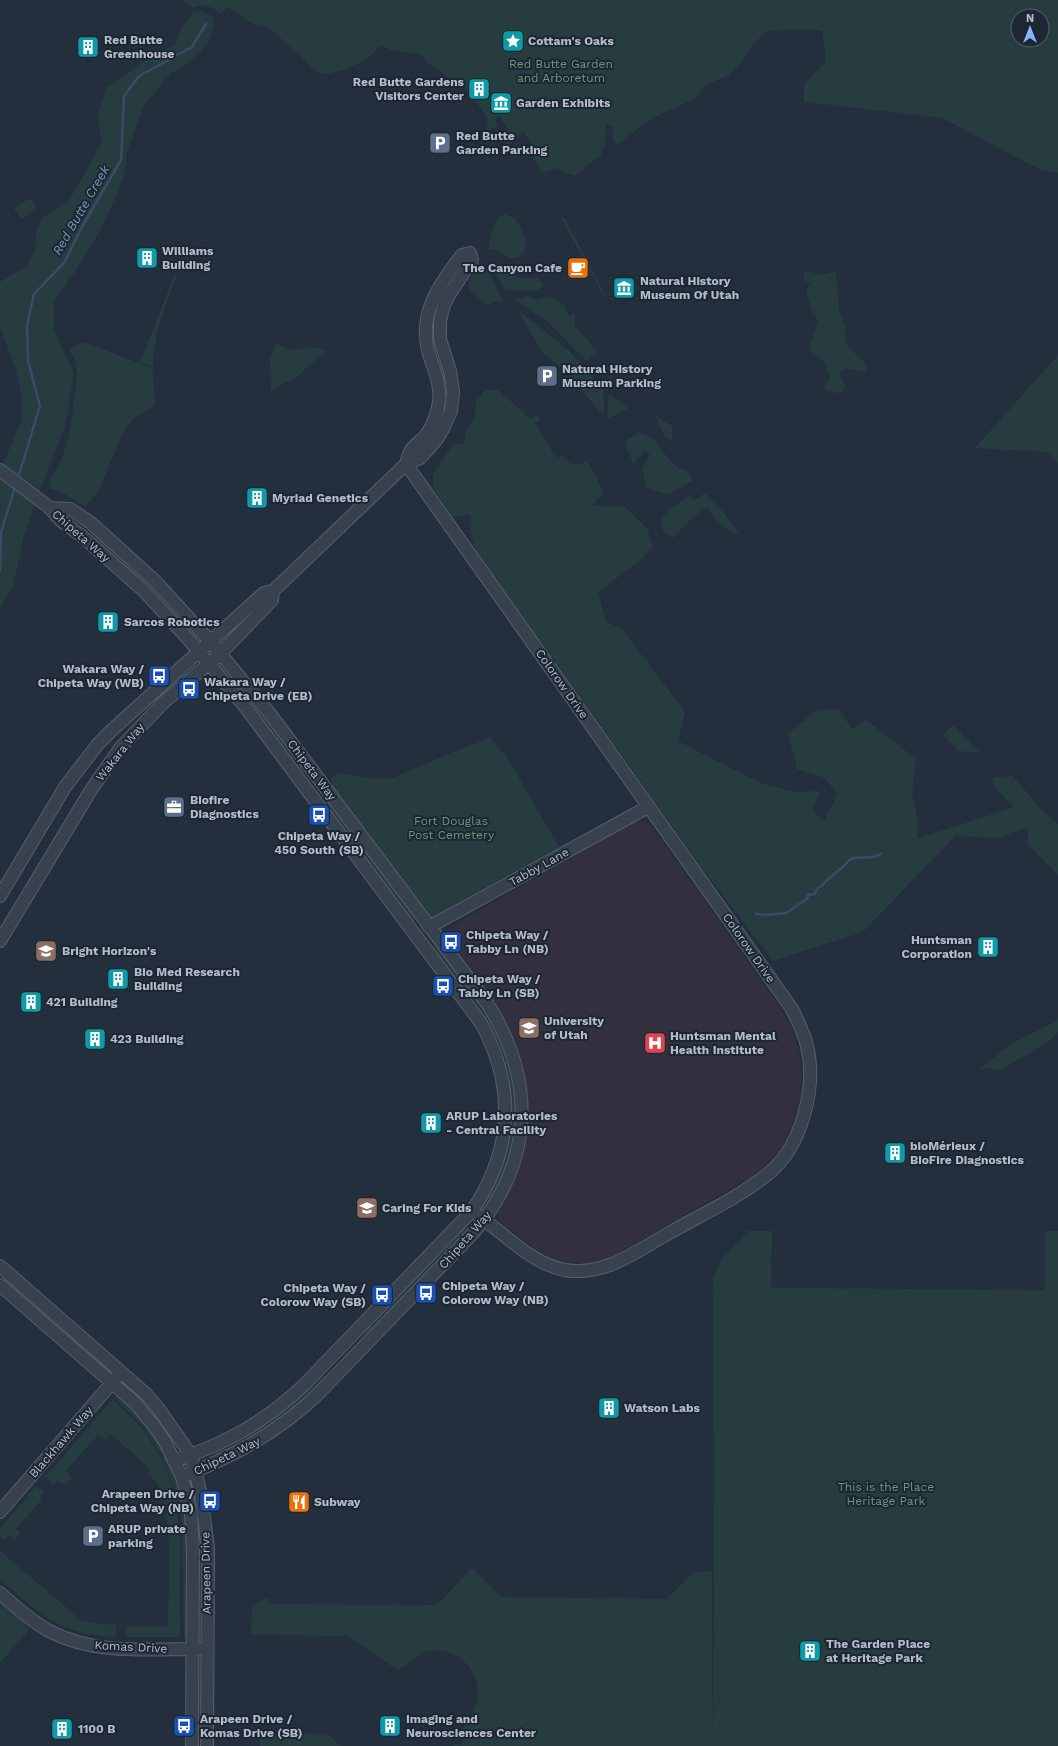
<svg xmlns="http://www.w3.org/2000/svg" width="1058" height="1746" viewBox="0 0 1058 1746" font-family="'Work Sans',sans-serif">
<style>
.medical{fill:#32303f}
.green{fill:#263c3f;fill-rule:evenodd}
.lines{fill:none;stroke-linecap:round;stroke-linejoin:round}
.stream{stroke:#394c67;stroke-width:2.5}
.minor-casing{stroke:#565f6c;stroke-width:14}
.minor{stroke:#38414e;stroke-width:12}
.labels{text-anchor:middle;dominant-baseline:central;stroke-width:4;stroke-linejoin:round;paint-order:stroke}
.poi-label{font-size:12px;font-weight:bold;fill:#b4bcc9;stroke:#1d2633;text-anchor:start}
.park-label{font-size:12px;fill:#6b9a76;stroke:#1d2633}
.street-label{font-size:12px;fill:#b4bcc9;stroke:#1d2633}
.water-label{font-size:13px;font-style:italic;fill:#7c92b1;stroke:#1d2633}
</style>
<rect width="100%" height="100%" fill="#242f3e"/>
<path class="medical" d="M 636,821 L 644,821 L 652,827 L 783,1012 L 791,1027 L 799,1051 L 802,1077 L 799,1105 L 793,1122 L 779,1151 L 760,1171 L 751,1177 L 617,1254 L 599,1261 L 588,1263 L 569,1262 L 559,1261 L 540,1252 L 504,1225 L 498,1217 L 497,1213 L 524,1084 L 522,1071 L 516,1047 L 504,1022 L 496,1007 L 447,940 L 447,934 L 451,927 Z"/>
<path class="green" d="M 183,0 L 1058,0 L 1058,173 L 1041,170 L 942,118 L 804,102 L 804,84 L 826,61 L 822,31 L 802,29 L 766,31 L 752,46 L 743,61 L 729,75 L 703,87 L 703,91 L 693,99 L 653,118 L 616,145 L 612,137 L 614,126 L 606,125 L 605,144 L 601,155 L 574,176 L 557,168 L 542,173 L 527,149 L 532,146 L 524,132 L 520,133 L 521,135 L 514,139 L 515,141 L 507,145 L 500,133 L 507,129 L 500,116 L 495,120 L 498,126 L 486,132 L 488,121 L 474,98 L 476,97 L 466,87 L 457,83 L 428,63 L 420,54 L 390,50 L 381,46 L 363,61 L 344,70 L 329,74 L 323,74 L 312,68 L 270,28 L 252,24 L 228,7 L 220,13 C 211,7 204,2 193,8 ZM 1018,16 L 1042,16 L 1042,40 L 1018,40 Z
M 194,12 L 204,12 L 213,17 L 214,26 L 208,43 L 196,57 L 170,74 L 144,106 L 127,152 L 125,170 L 118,193 L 98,234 L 73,275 L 54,300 L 54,329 L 74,374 L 65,426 L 36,500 L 23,539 L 13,586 L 0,608 L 0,469 L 7,455 L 21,420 L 22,399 L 16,370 L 0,327 L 0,282 L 28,265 L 35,249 L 36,234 L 42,218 L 52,213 L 71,197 L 101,144 L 98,115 L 106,88 L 138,65 L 175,44 L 183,26 Z
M 30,198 L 37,208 L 21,219 L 14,209 Z
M 505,214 L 514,218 C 521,227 532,246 521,255 C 519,257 515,259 512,258 C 503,256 501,249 489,249 C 491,238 492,217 505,214 Z
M 564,217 L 606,296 L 605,298 L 561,218 Z
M 494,263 L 499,264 L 520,278 L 538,278 L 544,286 L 536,291 L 506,290 L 496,275 Z
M 485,265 L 503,301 L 493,302 L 488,306 L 469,289 C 466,277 476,272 485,265 Z
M 805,271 L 820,275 L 836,271 L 839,310 L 845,325 L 845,338 L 848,347 L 866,364 L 866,372 L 845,369 L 839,373 L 845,387 L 841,394 L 824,389 L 830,377 L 825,363 L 809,350 L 818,321 L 811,308 L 806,291 L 810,284 L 803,279 Z
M 175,274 L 177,275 C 165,306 153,336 153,369 C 152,381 155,392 155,403 L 153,406 L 134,419 L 125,428 L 98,492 L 85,507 C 74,499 64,492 50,489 L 49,481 C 70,457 74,404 77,373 L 76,364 L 69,348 L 84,342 L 151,368 L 151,366 L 140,362 Z
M 446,287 C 445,305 432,319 434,339 C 435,354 444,366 446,380 C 449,395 447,418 438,431 C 432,439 422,447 415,455 L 437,420 L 429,345 L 430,316 Z
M 527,296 L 536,300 L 549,296 L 565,306 L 568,316 L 575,314 L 575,325 L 597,352 L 587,361 L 547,321 L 515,300 Z
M 517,309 L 568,350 L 603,388 L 604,411 L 601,413 L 573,380 L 567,386 L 562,381 L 570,375 L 542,352 Z
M 276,343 L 288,349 L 320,348 L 327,351 L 296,377 L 271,391 L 270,358 Z
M 1058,355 L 1058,463 L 1047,452 L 975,448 Z
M 484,390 L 498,390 L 531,419 L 536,414 L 539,416 L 540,420 L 535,423 L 556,458 L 562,456 C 569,465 577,466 588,461 L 604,492 L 592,506 L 624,506 L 647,528 L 653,547 L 639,561 L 598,592 L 606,622 L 622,629 L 685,712 L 678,741 L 763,784 L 796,792 L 820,791 L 812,810 L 824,821 L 837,794 L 825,778 L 797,769 L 788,734 L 815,711 L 838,708 L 852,729 L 866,720 L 916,759 L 912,794 L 918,822 L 917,839 L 1014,807 L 994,787 L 993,778 L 1013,776 L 1042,810 L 1058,824 L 1058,875 L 1028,845 L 1027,827 L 1000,838 L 955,836 L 863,932 L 773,961 L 696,860 L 552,657 L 476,552 L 470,531 L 471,516 L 466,515 L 453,517 L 433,488 L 433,475 L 453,444 L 464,444 L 465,433 L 474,420 L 477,400 Z
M 609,394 L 629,408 L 607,419 Z
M 656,416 L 672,426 L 672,441 L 664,436 Z
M 637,433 C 657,435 657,445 668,458 C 671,462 675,465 679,469 L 685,469 L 693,480 L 668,495 L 646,488 L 642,469 L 650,454 L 645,451 L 633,464 L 625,442 Z
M 705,493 L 722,511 L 741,536 L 720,525 L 707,507 L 689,521 L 673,538 L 663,531 L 661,520 L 669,510 L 688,496 L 694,500 Z
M 97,536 L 147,582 L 146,585 L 93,538 Z
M 233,678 L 247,694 L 306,771 L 305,772 L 301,773 L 230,681 Z
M 953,725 L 980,753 L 959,751 L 943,735 Z
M 490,737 L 507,757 L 559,847 L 432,917 L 337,795 C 332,787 326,776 340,773 L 367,778 L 392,778 Z
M 324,795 L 416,917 L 414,921 L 411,920 L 320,800 L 321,796 Z
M 435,946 L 438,947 C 455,970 476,993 490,1018 C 517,1067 523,1122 504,1174 C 500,1184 494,1193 490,1202 L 486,1201 L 486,1198 C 516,1144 520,1082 490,1027 C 475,1000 452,976 434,951 L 433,949 Z
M 1058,1020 L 1058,1032 L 1046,1043 L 1001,1070 L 979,1068 L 1018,1040 Z
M 466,1227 L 469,1230 L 365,1337 L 361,1334 Z
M 748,1231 L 772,1231 L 771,1288 L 1045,1290 L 1045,1231 L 1058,1231 L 1058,1746 L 453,1746 L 455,1744 L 461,1745 L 464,1741 L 460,1734 C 465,1724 473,1715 476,1704 C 485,1675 459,1645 428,1651 C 416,1654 409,1667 397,1670 L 354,1640 L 346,1636 L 254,1635 L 251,1633 C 252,1617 248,1600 269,1598 L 269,1604 L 437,1605 L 472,1568 L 502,1597 L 667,1599 L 693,1572 L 712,1571 L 712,1744 L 714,1610 L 713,1277 L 722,1259 Z
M 320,1376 L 323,1377 L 324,1380 L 293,1411 L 261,1434 L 215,1457 L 214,1455 L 215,1452 C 258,1433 287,1408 320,1376 Z
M 116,1396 C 129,1399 161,1440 163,1453 L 161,1454 L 143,1427 L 115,1398 Z
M 113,1399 L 143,1429 L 164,1463 L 176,1498 L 180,1539 L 180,1634 L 179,1637 L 126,1637 L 126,1626 L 168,1626 C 168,1588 174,1520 159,1487 C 157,1482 151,1477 147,1473 L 150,1469 L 111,1434 L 105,1440 L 98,1435 L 65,1471 L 72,1478 L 65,1485 L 57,1481 L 54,1485 L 45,1477 Z
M 166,1456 L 176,1479 L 184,1510 L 186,1532 L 187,1630 L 184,1637 L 182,1523 L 176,1493 L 162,1457 Z
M 36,1486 L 44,1492 L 40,1497 L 42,1499 L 16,1529 L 20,1533 L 14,1540 L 9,1536 L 5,1541 L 0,1536 L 0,1529 Z
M 195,1494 L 203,1531 L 203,1633 L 201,1635 L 197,1632 L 192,1495 Z
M 0,1551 L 81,1620 L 98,1624 L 116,1625 L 116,1637 C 61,1636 39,1613 0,1579 Z
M 0,1603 L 30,1629 L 0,1663 Z
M 200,1664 L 201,1664 L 202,1736 L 199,1739 L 197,1737 L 198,1665 Z
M 260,1734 L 267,1735 L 327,1734 L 341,1746 L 260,1746 Z"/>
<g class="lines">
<path class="stream" d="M 18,478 L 40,406 L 28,361 L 27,325 L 34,294 L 64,263 L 83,225 L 121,160 L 124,96 L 139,76 L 192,47 L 206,24
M 0,571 L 1,533 L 15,487
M 756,914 L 768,915 L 786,913 L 807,899 L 808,895 L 815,894 L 818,888 L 822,886 L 826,881 L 845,865 L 849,860 L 854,858 L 873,857 L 881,854"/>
<g class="minor-casing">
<path id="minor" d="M 406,464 L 792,1009 C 798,1021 804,1033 807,1046 C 817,1086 802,1146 769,1173 C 740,1197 703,1214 671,1232 C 638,1250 605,1277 565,1270 C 532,1264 506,1235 479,1216
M 0,470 L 50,508 L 61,521 L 82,536 L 144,591 L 190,641 L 246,708 L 481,1023 C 516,1087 513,1150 472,1211 L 304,1385 C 265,1422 225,1444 174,1461
M 50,508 L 70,509 L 91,523 L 155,581 L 210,641 L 270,714 L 487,1003 C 536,1080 534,1161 474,1232 L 317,1395 C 276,1434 233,1456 182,1477
M 0,896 L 65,787 L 98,744 L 113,729 L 264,593 L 273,591 L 406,464 L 420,458 L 437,439 L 443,429 L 451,411 L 453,392 L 450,371 L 440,339 L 440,321 L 444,305 L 449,295 L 472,260 L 470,253 L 462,255 C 440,283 417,315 429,354 C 434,370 441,384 439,401 C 438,412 433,425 426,435 C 422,440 415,444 411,450 C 409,454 407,460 406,464
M 429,927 L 648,807
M 0,941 L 91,790 L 121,747 L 164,702 L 220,654 L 272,600 L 273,591
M 0,1266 L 146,1394 L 158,1408 L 191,1455 L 201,1495 L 208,1548 L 207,1746
M 0,1285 L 135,1403 L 155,1427 L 165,1442 L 182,1477 L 191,1513 L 193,1551 L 192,1746
M 0,1512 L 117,1377
M 0,1593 C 16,1607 32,1622 51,1632 C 96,1655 150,1649 199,1649"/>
</g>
<use href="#minor" class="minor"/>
</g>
<defs>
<g id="sight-square" transform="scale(1.15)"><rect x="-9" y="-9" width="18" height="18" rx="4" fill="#0f9aa8" stroke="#1d2633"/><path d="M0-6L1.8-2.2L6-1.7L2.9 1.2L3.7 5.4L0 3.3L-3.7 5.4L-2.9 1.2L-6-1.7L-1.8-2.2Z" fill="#fff"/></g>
<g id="building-square" transform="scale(1.15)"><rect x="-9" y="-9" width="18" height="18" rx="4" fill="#0f9aa8" stroke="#1d2633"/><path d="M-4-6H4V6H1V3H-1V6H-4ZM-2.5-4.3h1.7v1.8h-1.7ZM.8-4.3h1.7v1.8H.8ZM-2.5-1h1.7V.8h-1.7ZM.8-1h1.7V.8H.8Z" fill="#fff"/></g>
<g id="museum-square" transform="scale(1.15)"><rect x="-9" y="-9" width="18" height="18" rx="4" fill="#0f9aa8" stroke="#1d2633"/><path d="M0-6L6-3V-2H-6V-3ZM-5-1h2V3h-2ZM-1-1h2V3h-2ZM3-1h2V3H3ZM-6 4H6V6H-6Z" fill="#fff"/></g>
<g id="parking-square" transform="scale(1.15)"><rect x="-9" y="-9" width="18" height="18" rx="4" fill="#5c6f8a" stroke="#1d2633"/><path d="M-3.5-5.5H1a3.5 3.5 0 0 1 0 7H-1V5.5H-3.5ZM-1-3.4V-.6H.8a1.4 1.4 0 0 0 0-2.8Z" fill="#fff"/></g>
<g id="cafe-square" transform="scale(1.15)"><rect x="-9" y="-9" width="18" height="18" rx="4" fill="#e8710a" stroke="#1d2633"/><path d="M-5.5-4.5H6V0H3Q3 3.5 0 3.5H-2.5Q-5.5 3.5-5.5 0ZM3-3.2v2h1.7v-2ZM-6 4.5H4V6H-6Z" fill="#fff"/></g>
<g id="bus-square" transform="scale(1.15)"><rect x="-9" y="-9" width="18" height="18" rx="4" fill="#1a4fb4" stroke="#1d2633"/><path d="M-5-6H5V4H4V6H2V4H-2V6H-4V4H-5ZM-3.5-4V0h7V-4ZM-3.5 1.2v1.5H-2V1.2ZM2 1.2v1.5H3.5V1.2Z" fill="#fff"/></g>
<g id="office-square" transform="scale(1.15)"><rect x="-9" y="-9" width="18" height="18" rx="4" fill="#5c6f8a" stroke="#1d2633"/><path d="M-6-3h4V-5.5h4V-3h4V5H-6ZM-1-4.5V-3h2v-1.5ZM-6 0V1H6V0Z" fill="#fff"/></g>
<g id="school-square" transform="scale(1.15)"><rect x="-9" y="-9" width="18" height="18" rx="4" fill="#8d6e63" stroke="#1d2633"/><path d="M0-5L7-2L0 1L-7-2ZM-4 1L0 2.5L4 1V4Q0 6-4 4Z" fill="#fff"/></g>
<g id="university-square" transform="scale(1.15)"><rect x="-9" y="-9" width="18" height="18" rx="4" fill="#8d6e63" stroke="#1d2633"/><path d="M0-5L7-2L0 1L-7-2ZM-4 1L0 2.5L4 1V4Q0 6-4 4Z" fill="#fff"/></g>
<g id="hospital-square" transform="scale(1.15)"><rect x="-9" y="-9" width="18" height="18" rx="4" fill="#e0444e" stroke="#1d2633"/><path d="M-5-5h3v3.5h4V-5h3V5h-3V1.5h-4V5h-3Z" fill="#fff"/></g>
<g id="restaurant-square" transform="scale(1.15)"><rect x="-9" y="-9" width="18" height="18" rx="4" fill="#e8710a" stroke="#1d2633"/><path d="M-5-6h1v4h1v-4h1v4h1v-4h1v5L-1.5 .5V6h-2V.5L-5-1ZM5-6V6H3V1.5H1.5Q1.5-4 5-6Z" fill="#fff"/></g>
</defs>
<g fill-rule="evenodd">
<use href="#sight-square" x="513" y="41"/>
<use href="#building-square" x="88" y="47"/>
<use href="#building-square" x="479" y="89"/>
<use href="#museum-square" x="501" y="103"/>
<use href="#parking-square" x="440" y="143"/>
<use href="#building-square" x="147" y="258"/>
<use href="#cafe-square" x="578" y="268"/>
<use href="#museum-square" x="624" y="288"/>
<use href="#parking-square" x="547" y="376"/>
<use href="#building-square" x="257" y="498"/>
<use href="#building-square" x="108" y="622"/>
<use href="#bus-square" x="159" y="676"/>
<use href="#bus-square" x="189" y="689"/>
<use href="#office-square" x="174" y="807"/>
<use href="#bus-square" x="319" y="815"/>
<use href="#bus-square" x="451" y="942"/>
<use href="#building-square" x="988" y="947"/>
<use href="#school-square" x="46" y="951"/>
<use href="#building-square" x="118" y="979"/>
<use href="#bus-square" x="443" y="986"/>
<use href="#building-square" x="31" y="1002"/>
<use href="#university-square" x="529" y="1028"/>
<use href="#building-square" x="95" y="1039"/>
<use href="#hospital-square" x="655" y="1043"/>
<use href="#building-square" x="431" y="1123"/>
<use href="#building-square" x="895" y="1153"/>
<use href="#school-square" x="367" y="1208"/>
<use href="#bus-square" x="426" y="1293"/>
<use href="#bus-square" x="382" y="1295"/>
<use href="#building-square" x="609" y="1408"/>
<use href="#bus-square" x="210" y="1501"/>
<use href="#restaurant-square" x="299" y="1502"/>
<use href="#parking-square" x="93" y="1536"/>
<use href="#building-square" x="810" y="1651"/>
<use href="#bus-square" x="184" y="1726"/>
<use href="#building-square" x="390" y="1726"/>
<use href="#building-square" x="62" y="1729"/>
</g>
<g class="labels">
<g class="poi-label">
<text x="104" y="40">Red Butte<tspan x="104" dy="14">Greenhouse</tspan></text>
<text x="528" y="41">Cottam's Oaks</text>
<text x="464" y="82" text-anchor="end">Red Butte Gardens<tspan x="464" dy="14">Visitors Center</tspan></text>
<text x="516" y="103">Garden Exhibits</text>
<text x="456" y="136">Red Butte<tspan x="456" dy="14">Garden Parking</tspan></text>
<text x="162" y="251">Williams<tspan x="162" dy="14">Building</tspan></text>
<text x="562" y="268" text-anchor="end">The Canyon Cafe</text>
<text x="640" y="281">Natural History<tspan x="640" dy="14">Museum Of Utah</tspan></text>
<text x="562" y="369">Natural History<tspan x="562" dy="14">Museum Parking</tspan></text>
<text x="272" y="498">Myriad Genetics</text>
<text x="124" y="622">Sarcos Robotics</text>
<text x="144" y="669" text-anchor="end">Wakara Way /<tspan x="144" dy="14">Chipeta Way (WB)</tspan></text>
<text x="204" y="682">Wakara Way /<tspan x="204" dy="14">Chipeta Drive (EB)</tspan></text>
<text x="190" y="800">Biofire<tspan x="190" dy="14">Diagnostics</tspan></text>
<text x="319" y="836" text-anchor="middle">Chipeta Way /<tspan x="319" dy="14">450 South (SB)</tspan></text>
<text x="466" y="935">Chipeta Way /<tspan x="466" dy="14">Tabby Ln (NB)</tspan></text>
<text x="972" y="940" text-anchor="end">Huntsman<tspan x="972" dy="14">Corporation</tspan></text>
<text x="62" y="951">Bright Horizon's</text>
<text x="134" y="972">Bio Med Research<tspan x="134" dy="14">Building</tspan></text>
<text x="458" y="979">Chipeta Way /<tspan x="458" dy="14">Tabby Ln (SB)</tspan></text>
<text x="46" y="1002">421 Building</text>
<text x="544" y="1021">University<tspan x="544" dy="14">of Utah</tspan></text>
<text x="670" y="1036">Huntsman Mental<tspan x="670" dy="14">Health Institute</tspan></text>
<text x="110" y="1039">423 Building</text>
<text x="446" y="1116">ARUP Laboratories<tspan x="446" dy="14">- Central Facility</tspan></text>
<text x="910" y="1146">bioMérieux /<tspan x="910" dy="14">BioFire Diagnostics</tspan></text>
<text x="382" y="1208">Caring For Kids</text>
<text x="442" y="1286">Chipeta Way /<tspan x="442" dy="14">Colorow Way (NB)</tspan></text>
<text x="366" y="1288" text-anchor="end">Chipeta Way /<tspan x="366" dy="14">Colorow Way (SB)</tspan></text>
<text x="624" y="1408">Watson Labs</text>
<text x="194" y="1494" text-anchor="end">Arapeen Drive /<tspan x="194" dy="14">Chipeta Way (NB)</tspan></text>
<text x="314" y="1502">Subway</text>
<text x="108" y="1529">ARUP private<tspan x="108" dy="14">parking</tspan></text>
<text x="826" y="1644">The Garden Place<tspan x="826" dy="14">at Heritage Park</tspan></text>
<text x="200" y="1719">Arapeen Drive /<tspan x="200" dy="14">Komas Drive (SB)</tspan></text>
<text x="406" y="1719">Imaging and<tspan x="406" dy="14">Neurosciences Center</tspan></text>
<text x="78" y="1729">1100 B</text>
</g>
<g class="park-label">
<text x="561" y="64">Red Butte Garden<tspan x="561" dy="14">and Arboretum</tspan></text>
<text x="451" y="821">Fort Douglas<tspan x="451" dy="14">Post Cemetery</tspan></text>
<text x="886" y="1487">This is the Place<tspan x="886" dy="14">Heritage Park</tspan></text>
</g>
<g class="street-label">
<text transform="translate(81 536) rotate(41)">Chipeta Way</text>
<text transform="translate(562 684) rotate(55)">Colorow Drive</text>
<text transform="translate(120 752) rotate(-52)">Wakara Way</text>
<text transform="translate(312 770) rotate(53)">Chipeta Way</text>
<text transform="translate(539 867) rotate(-29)">Tabby Lane</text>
<text transform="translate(749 948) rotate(55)">Colorow Drive</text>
<text transform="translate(465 1240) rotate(-49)">Chipeta Way</text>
<text transform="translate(61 1442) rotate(-49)">Blackhawk Way</text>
<text transform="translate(227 1456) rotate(-26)">Chipeta Way</text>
<text transform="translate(206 1573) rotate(-91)">Arapeen Drive</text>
<text transform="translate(131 1647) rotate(3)">Komas Drive</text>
</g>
<g class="water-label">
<text transform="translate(81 210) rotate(-60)">Red Butte Creek</text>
</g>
</g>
<g transform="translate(1030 28)"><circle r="19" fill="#1d2633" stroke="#59626f"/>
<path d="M0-3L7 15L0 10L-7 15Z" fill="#8ab4f8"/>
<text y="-6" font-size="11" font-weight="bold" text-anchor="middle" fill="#b4bcc9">N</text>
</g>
</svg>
